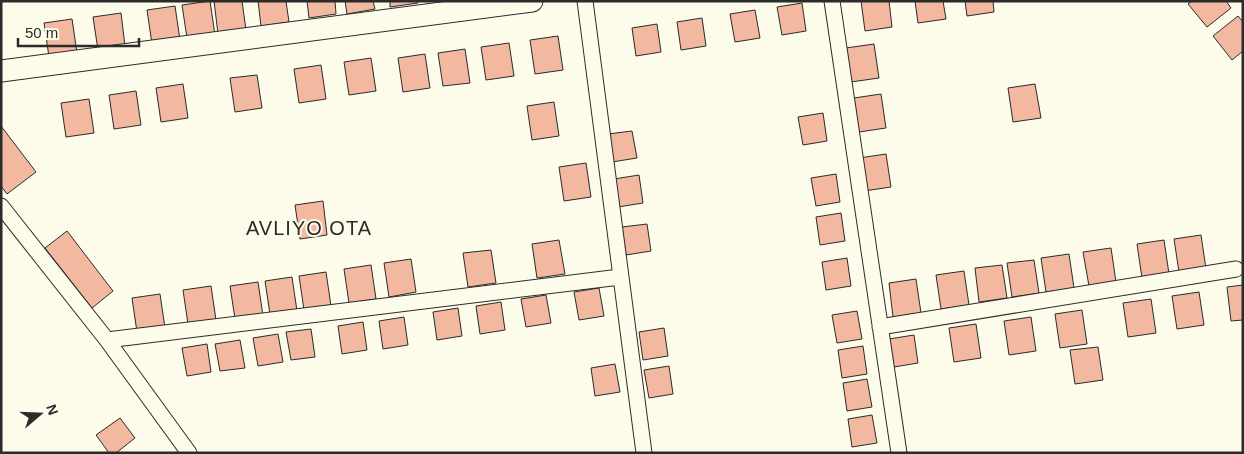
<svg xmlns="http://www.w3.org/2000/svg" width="1244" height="454" viewBox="0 0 1244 454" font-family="Helvetica,sans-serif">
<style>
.building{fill:#f2b8a0;stroke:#2b2b2b}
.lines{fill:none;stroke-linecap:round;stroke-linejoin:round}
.street-casing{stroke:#2b2b2b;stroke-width:17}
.secondary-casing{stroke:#2b2b2b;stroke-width:23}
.street{stroke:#fdfbea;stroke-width:15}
.secondary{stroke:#fdfbea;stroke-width:21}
.labels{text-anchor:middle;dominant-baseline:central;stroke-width:4;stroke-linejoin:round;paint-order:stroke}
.quarter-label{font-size:20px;letter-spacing:1px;fill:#2b2b2b;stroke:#fdfbea}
</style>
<rect width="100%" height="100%" fill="#fdfbea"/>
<path class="building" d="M 210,1 L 215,35 L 187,38 L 182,5 Z
M 214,1 L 242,1 L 246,30 L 218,34 Z
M 258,1 L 286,1 L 289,22 L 261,26 Z
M 307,1 L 335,1 L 336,14 L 309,18 Z
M 345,1 L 373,1 L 375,9 L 347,14 Z
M 390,1 L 418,1 L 418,3 L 390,7 Z
M 861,1 L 889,1 L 892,27 L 865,31 Z
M 915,1 L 943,1 L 946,19 L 918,23 Z
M 965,1 L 993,1 L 994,12 L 967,16 Z
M 1192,1 L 1226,1 L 1231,8 L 1207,27 L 1188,4 Z
M 802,3 L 806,31 L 782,35 L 777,7 Z
M 175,6 L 180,40 L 152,44 L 147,10 Z
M 755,10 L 760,38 L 735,42 L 730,14 Z
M 121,13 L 125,46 L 98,50 L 93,17 Z
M 1238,16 L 1243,22 L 1243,51 L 1232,60 L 1213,36 Z
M 702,18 L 706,46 L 681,50 L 677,22 Z
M 72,19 L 77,53 L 49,57 L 44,23 Z
M 657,24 L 661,52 L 636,56 L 632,28 Z
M 558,36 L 563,70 L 535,74 L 530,40 Z
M 509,43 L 514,76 L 486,80 L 481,47 Z
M 874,44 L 879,78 L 851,82 L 846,48 Z
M 465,49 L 470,83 L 443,86 L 438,53 Z
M 425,54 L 430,88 L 403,92 L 398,58 Z
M 371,58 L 376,91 L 349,95 L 344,62 Z
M 321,65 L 326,99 L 299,103 L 294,69 Z
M 257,75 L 262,108 L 235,112 L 230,78 Z
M 183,84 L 188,118 L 161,122 L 156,88 Z
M 1035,84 L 1041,118 L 1013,122 L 1008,88 Z
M 136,91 L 141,125 L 114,129 L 109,95 Z
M 881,94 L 886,128 L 859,132 L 854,98 Z
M 89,99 L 94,133 L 66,137 L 61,103 Z
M 554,102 L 559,136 L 532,140 L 527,106 Z
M 823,113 L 827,141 L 803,145 L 798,117 Z
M 1,126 L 36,172 L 7,194 L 1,186 Z
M 632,131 L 637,158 L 612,162 L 608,134 Z
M 886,154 L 891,187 L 864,191 L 859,158 Z
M 586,163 L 591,197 L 564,201 L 559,167 Z
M 836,174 L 840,202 L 816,206 L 811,178 Z
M 639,175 L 643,203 L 618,207 L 614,179 Z
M 323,201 L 327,235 L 300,239 L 295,205 Z
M 841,213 L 845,241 L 820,245 L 816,217 Z
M 647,224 L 651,251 L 626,255 L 622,227 Z
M 67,231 L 113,291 L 92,308 L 45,248 Z
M 1201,235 L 1206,269 L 1179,272 L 1174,239 Z
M 559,240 L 565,274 L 537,278 L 532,244 Z
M 1164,240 L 1169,274 L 1142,278 L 1137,244 Z
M 1111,248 L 1116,282 L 1089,286 L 1083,252 Z
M 491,250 L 496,283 L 468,287 L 463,253 Z
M 1069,254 L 1074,288 L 1046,292 L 1041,258 Z
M 847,258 L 851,286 L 826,290 L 822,262 Z
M 411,259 L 416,292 L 389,297 L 384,263 Z
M 1034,260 L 1039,293 L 1012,297 L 1007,263 Z
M 371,265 L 376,299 L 349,303 L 344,269 Z
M 1002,265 L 1007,298 L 979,302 L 975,268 Z
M 964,271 L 969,305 L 941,309 L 936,275 Z
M 326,272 L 331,306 L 304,310 L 299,276 Z
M 292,277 L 297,311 L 270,314 L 265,281 Z
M 916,279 L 921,313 L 893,317 L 889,283 Z
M 258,282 L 263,316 L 235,319 L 230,286 Z
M 1243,285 L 1243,320 L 1231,321 L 1227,287 Z
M 211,286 L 216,320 L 188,324 L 183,290 Z
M 599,288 L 604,316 L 579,320 L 574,292 Z
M 1199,292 L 1204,325 L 1177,329 L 1172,296 Z
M 160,294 L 165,328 L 137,332 L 132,298 Z
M 546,295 L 551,323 L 526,327 L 521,299 Z
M 1151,299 L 1156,333 L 1128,337 L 1123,303 Z
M 501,302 L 505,330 L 480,334 L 476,306 Z
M 458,308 L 462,336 L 437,340 L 433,312 Z
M 1082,310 L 1087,344 L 1060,348 L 1055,314 Z
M 857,311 L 862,339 L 837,343 L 832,315 Z
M 404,317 L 408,345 L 383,349 L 379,321 Z
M 1031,317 L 1036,351 L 1009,355 L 1004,321 Z
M 363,322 L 367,350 L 342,354 L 338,326 Z
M 976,324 L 981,358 L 954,362 L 949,328 Z
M 664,328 L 668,356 L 643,360 L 639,332 Z
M 311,329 L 315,357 L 291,360 L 286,332 Z
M 278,334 L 283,362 L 258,366 L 253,338 Z
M 914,335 L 918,363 L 894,367 L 889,339 Z
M 240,340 L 245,368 L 220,371 L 215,344 Z
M 207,344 L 211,372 L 187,376 L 182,348 Z
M 863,346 L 867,374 L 842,378 L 838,350 Z
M 1098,347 L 1103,380 L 1075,384 L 1070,350 Z
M 615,364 L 620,392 L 595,396 L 591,368 Z
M 669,366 L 673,394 L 649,398 L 644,370 Z
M 867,379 L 872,407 L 847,411 L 843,383 Z
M 872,415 L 877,443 L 852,447 L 848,419 Z
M 120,418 L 135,438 L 116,453 L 109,453 L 96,435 Z"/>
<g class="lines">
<g class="street-casing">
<path id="street" d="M 585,1 L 644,453
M 832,1 L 899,453
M 1,206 L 107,340 L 189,453
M 880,327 L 1236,269
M 107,340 L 620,277"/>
</g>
<g class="secondary-casing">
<path id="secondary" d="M 1,71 L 532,1"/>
</g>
<use href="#street" class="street"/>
<use href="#secondary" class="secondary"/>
</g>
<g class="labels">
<g class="quarter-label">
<text x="309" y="228">AVLIYO OTA</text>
</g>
</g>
<rect width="1244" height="454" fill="none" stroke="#2b2b2b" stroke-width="5"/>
<g transform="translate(40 414) rotate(71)" stroke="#fdfbea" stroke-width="4" paint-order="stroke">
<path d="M0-4L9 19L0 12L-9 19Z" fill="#2b2b2b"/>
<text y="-8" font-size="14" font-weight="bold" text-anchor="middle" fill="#2b2b2b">N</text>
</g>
<path d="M18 38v8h121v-8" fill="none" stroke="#2b2b2b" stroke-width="2.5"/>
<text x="25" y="38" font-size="15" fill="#2b2b2b" stroke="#fdfbea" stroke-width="4" paint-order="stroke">50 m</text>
</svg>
